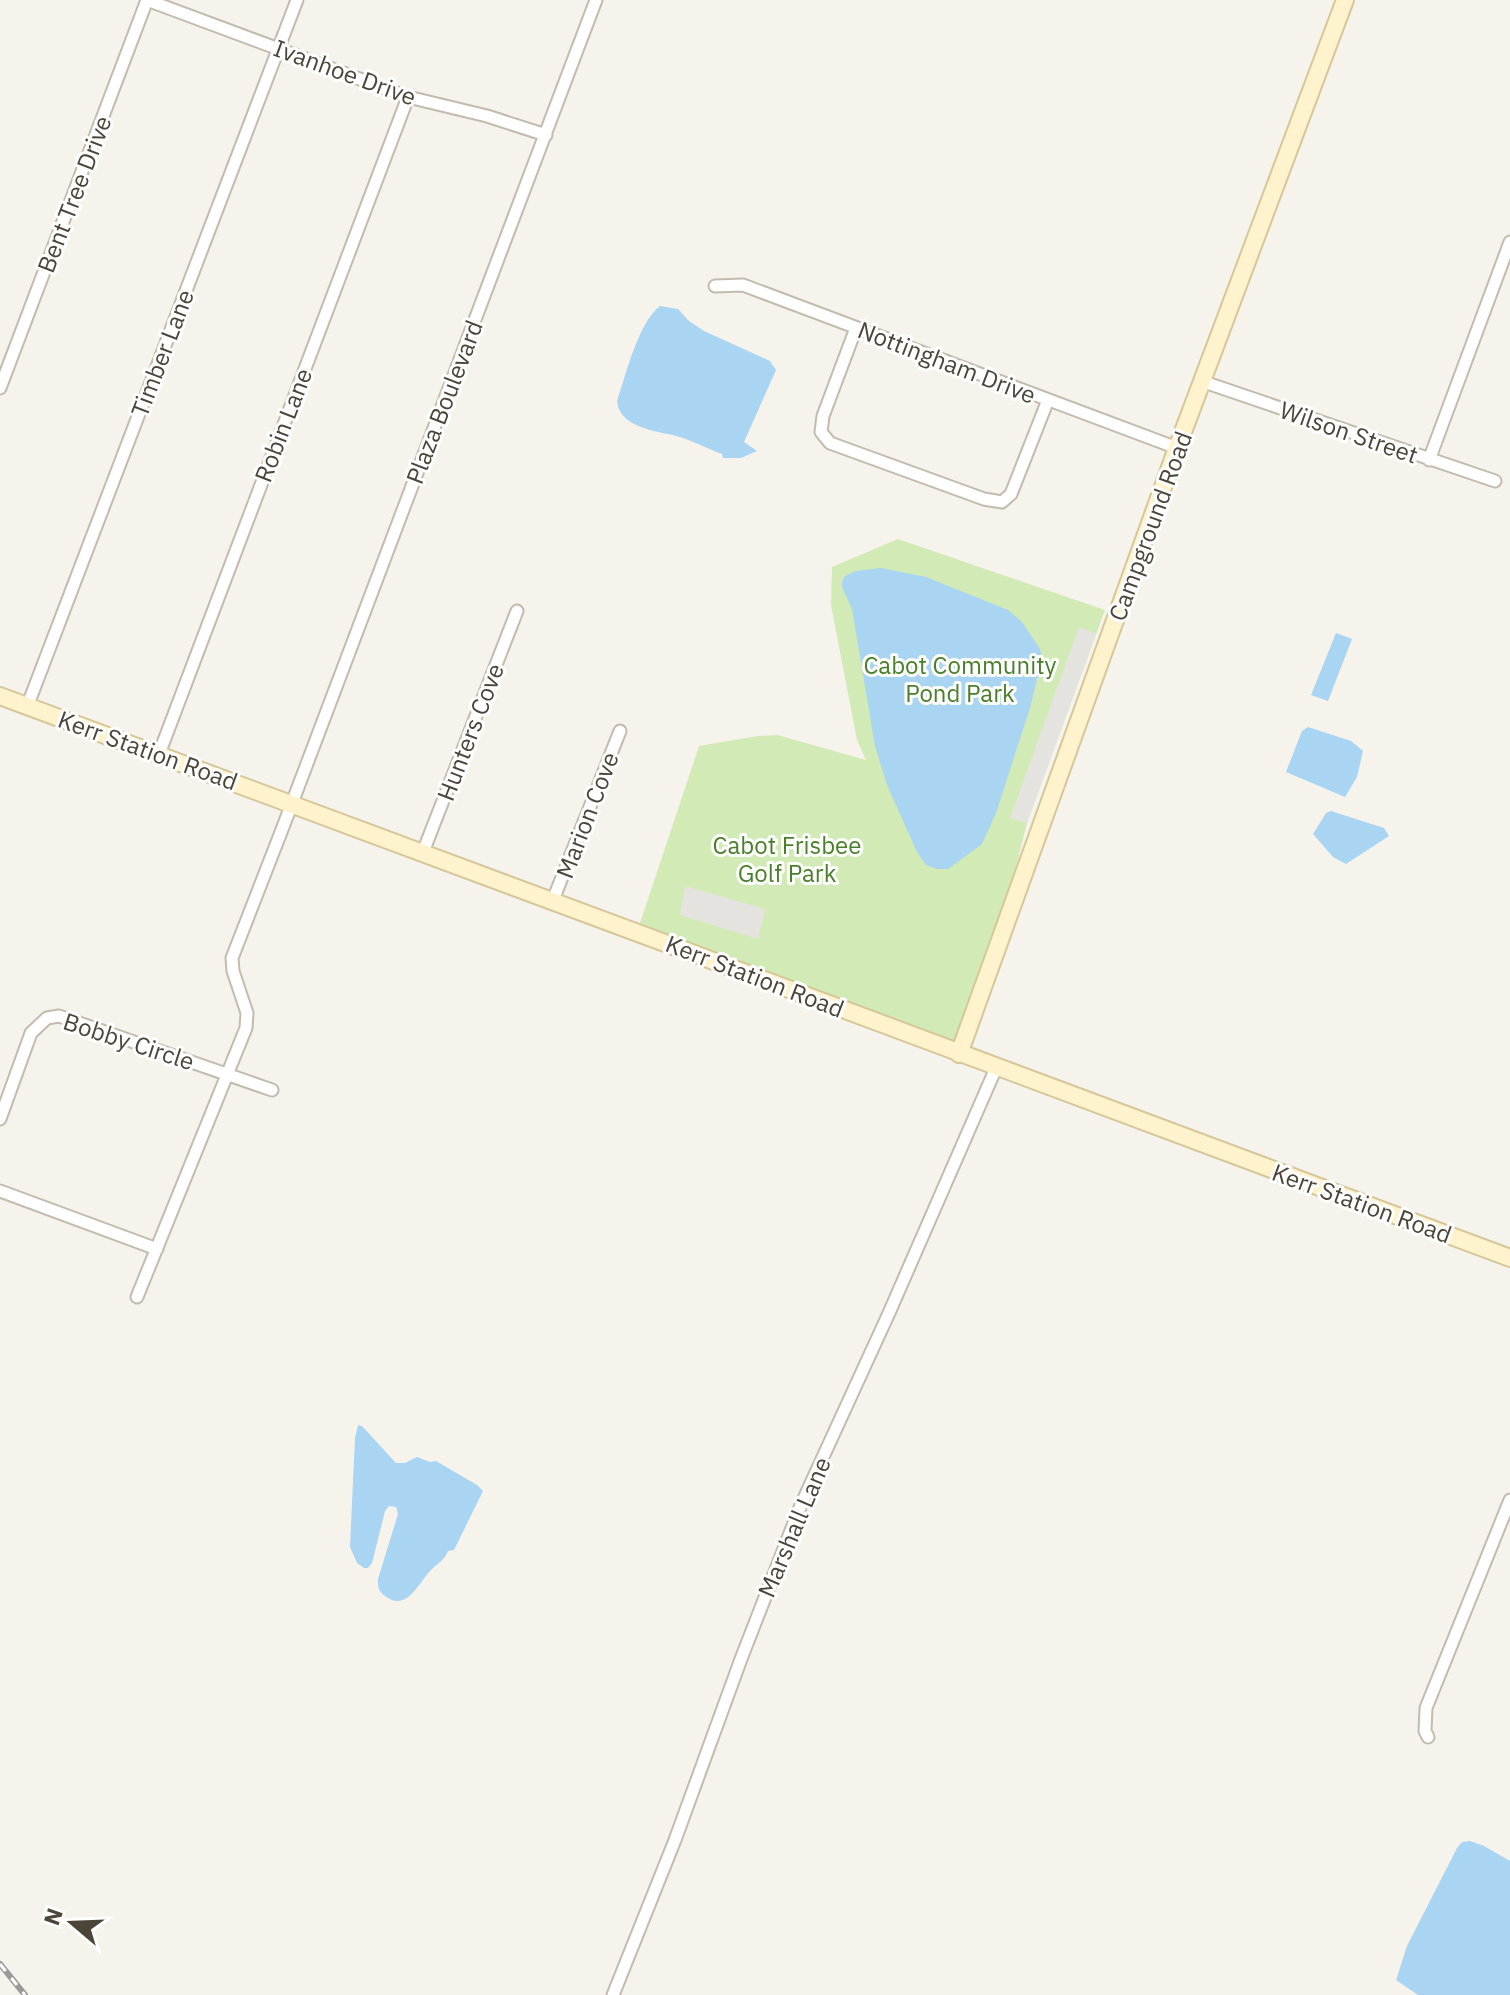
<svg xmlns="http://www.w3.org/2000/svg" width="1510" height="1995" viewBox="0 0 1510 1995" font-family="'IBM Plex Sans',sans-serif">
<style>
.green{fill:#d2eab5}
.parking{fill:#e5e3e0}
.water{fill:#a9d4f2}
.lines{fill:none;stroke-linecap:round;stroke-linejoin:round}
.street-casing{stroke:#c2bbae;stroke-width:15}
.secondary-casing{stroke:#d6c79b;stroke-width:20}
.street{stroke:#fff;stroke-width:11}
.secondary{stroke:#fff3cd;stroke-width:16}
.rail-casing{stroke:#9a9a9a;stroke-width:6}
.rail{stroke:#fff;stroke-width:3;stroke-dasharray:9;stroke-linecap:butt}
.labels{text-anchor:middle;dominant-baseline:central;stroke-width:6;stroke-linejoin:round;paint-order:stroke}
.street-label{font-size:24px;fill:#4b4439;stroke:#fff}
.park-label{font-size:24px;fill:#4a7f2a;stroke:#fff}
</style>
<rect width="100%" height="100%" fill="#f6f3ec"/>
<path class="green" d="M 898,539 L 1105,610 L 1027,823 L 994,955 L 959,1054 L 640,923 L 699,746 L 758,736 L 777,735 L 866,760 L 857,740 L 831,605 L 832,567 Z"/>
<path class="parking" d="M 1079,627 L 1096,634 L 1027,823 L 1010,818 Z
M 685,886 L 765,909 L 758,939 L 680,915 Z"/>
<path class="water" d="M 660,306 L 678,309 L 689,321 L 704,331 L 770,361 L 776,370 L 744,442 L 757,451 L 741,458 L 723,458 L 722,454 C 706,448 689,439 673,435 C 653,431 619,426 617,401 C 626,375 638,323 660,306 Z
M 881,568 L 926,577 L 1008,610 L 1022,622 L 1040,649 L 1042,659 L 1030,708 L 996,813 L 982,844 L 948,869 L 937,869 L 926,865 L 917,852 L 887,785 L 875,746 L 852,609 L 842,587 L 842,582 L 845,576 L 856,571 Z
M 1336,633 L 1352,639 L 1328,701 L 1311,695 Z
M 1308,727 L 1351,741 L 1363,751 L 1357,777 L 1345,797 L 1286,772 L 1302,731 Z
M 1331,811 L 1384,828 L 1389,836 L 1346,864 L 1333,857 L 1313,834 L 1326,813 Z
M 358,1425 L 362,1426 L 396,1463 L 405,1463 L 417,1457 L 430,1462 L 436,1461 L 477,1485 L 483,1491 L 454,1550 L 448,1551 C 443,1562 439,1562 431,1570 C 419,1582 407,1613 385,1596 C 378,1591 378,1587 378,1579 L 398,1514 L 396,1507 L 389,1506 L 385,1511 L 372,1563 L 368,1568 L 364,1568 L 357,1563 L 350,1547 L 355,1438 Z
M 1470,1841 L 1484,1846 L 1510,1861 L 1510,1995 L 1418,1995 L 1396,1980 L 1407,1946 L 1457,1848 L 1462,1842 Z"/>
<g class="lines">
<g class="street-casing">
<path id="street" d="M 715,286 L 743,285 L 1177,448
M 856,328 L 823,416 L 821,432 L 830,443 L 984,499 L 1002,502 L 1011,494 L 1048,400
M 1204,382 L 1495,481
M 0,388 L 147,0 L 408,97 L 487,116 L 546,135
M 1429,460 L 1510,242
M 27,707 L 297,0
M 159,754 L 408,97
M 423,852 L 517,611
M 553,900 L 620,731
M 0,1119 L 31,1033 L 47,1018 L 59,1016 L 272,1090
M 0,1191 L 157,1249
M 137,1297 L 246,1028 L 247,1013 L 233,971 L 232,958 L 283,827 L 596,0
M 1428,1737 L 1425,1731 L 1426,1708 L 1510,1500
M 613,1995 L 675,1840 L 741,1659 L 801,1505 L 889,1313 L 996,1068"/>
</g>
<g class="secondary-casing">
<path id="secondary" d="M 0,696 C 505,880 1006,1072 1510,1258
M 959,1054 L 1177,448 L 1345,0"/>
</g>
<use href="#street" class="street"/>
<use href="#secondary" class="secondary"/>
<g class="rail-casing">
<path id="rail" d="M 0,1964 L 25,1995"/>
</g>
<use href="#rail" class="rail"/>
</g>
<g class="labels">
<g class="street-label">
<text transform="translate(345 72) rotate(20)">Ivanhoe Drive</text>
<text transform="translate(74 194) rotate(-69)">Bent Tree Drive</text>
<text transform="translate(162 353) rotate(-69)">Timber Lane</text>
<text transform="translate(947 362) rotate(21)">Nottingham Drive</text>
<text transform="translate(444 402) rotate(-69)">Plaza Boulevard</text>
<text transform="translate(283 425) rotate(-69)">Robin Lane</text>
<text transform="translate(1349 432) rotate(19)">Wilson Street</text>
<text transform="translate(1150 526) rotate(-70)">Campground Road</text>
<text transform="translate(470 732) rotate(-69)">Hunters Cove</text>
<text transform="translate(148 750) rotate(20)">Kerr Station Road</text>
<text transform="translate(587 815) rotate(-69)">Marion Cove</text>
<text transform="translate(755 976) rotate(21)">Kerr Station Road</text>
<text transform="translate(129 1041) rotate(18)">Bobby Circle</text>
<text transform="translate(1362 1203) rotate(20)">Kerr Station Road</text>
<text transform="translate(794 1527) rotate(-67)">Marshall Lane</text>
</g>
<g class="park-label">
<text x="960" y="665">Cabot Community<tspan x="960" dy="28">Pond Park</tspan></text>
<text x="787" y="845">Cabot Frisbee<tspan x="787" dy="28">Golf Park</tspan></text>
</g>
</g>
<g transform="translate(72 1923) rotate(289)" stroke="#ffffff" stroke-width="6" paint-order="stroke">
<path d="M0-6L14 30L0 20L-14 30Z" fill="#4b4439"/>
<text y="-12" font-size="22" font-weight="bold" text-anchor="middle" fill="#4b4439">N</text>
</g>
</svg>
